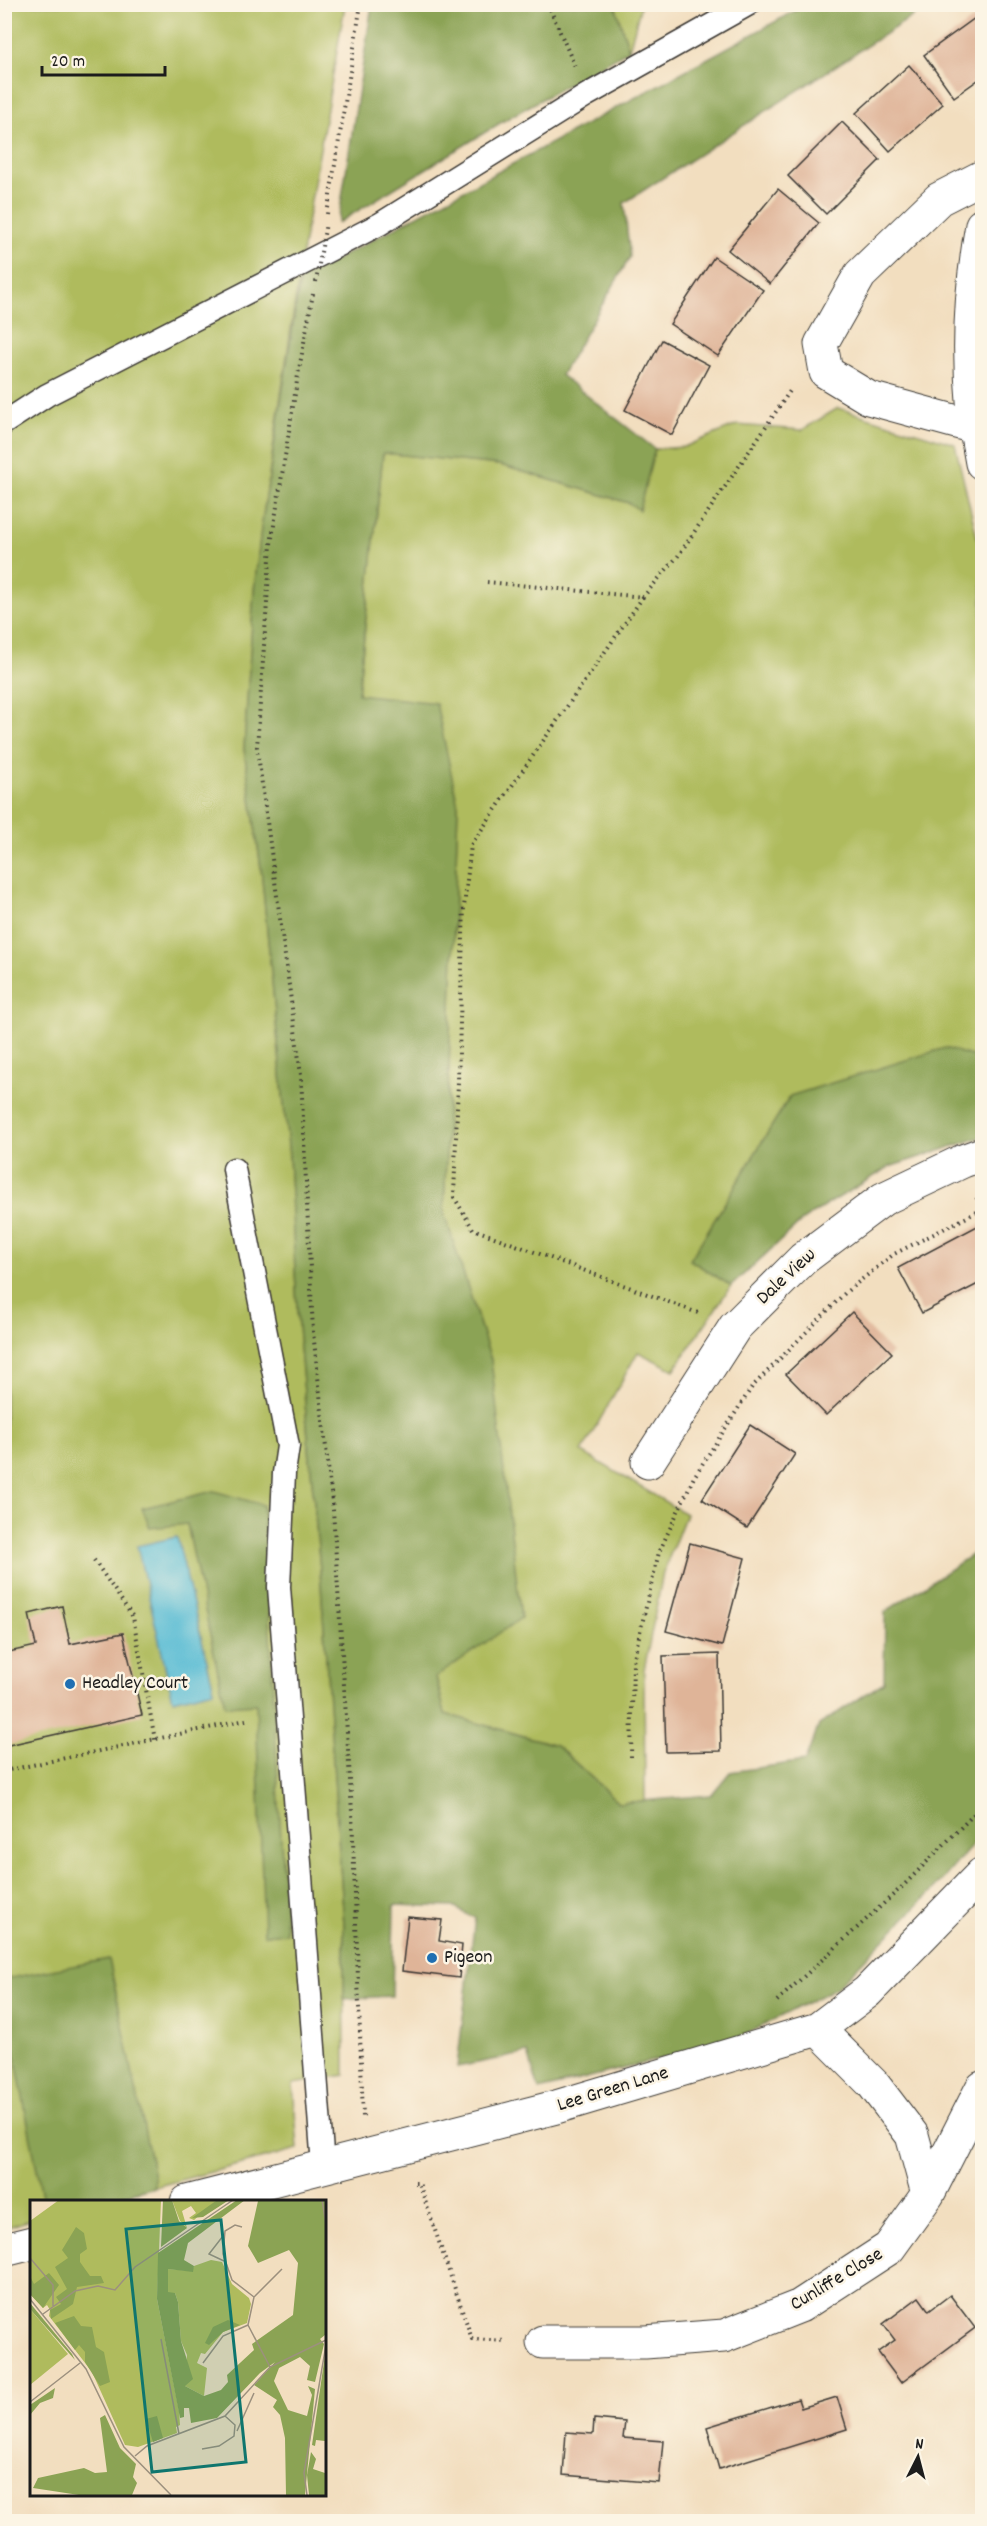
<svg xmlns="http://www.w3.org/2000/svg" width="987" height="2526" viewBox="0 0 987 2526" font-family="Dekko,sans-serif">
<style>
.green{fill:#afbb5d;stroke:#666c3c;stroke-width:1.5}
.forest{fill:#8ba354;stroke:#546038;stroke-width:1.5}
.water{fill:#56bbd4;stroke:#396c78;stroke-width:1.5}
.building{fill:#dfb498}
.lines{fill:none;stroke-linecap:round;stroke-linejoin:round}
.service-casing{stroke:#3c3934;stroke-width:25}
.minor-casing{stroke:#3c3934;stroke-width:35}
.path{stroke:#3c3934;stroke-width:4;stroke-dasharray:1.5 4.5;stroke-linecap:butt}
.service{stroke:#fff;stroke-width:22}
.minor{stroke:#fff;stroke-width:33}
.path-bridge{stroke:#3c3934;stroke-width:4;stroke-dasharray:1.5 4.5;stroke-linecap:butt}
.poi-dot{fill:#1f6fb2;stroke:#fcf5e5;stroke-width:2}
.labels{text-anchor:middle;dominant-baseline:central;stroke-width:5;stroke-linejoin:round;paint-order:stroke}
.street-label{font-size:20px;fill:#1c1c1c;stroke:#fcf5e5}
.poi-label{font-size:20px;fill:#1c1c1c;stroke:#fcf5e5;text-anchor:start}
.inset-road{fill:none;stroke:#9c907e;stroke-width:1.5}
.view{fill:#0f766e;fill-opacity:0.15;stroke:#0f766e;stroke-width:3}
.inset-edge{fill:none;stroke:#1c1c1c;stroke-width:3}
</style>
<rect width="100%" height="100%" fill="#fcf5e5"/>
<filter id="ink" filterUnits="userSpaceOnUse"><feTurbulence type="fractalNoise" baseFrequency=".0167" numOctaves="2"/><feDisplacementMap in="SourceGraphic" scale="12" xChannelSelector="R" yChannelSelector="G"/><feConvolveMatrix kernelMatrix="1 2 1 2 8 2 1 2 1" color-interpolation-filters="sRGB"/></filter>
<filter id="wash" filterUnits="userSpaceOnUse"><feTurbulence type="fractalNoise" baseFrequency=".008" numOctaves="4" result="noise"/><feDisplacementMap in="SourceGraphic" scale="24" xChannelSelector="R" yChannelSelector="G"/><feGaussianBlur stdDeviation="1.35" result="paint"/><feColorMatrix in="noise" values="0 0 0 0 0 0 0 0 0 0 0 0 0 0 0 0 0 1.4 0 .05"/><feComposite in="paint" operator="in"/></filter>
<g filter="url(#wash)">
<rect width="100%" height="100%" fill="#f2debf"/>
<path class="green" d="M 5,5 L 345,5 L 305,235 L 261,529 L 254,591 L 244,749 L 261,868 L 289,1156 L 298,1326 L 320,1569 L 344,1924 L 345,2075 L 293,2084 L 298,2149 L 98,2202 L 32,2202 L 31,2220 L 5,2228 Z
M 615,5 L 641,5 L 629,50 Z
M 838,408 L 955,444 L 982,558 L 982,1137 L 889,1167 L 805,1218 L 731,1286 L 674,1370 L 638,1352 L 582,1452 L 686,1514 L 663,1573 L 644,1670 L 645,1801 L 619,1803 L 556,1745 L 445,1714 L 436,1677 L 491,1360 L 444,1213 L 458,805 L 358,695 L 383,453 L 500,465 L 629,503 L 655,449 L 684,447 L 737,425 L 802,430 Z"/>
<path class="forest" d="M 372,5 L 615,5 L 629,50 L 510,117 L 338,223 Z
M 806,5 L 930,5 L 624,203 L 630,257 L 561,375 L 655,449 L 639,510 L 629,503 L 500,465 L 383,453 L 358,694 L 436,703 L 458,805 L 444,1213 L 491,1360 L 521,1618 L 436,1677 L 445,1714 L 556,1745 L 619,1803 L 711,1795 L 730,1772 L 805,1761 L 819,1725 L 884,1682 L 885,1612 L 982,1548 L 982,1834 L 937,1886 L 836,1988 L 735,2040 L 539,2090 L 528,2053 L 457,2067 L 475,1918 L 453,1907 L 394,1905 L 392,1996 L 344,1999 L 344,1924 L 320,1569 L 298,1326 L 289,1156 L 261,868 L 244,749 L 254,591 L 261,529 L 300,279 Z
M 945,1048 L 982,1059 L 982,1137 L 889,1167 L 805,1218 L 731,1286 L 690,1260 L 790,1096 Z
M 214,1491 L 263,1505 L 286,1933 L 264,1935 L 256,1704 L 225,1706 L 187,1524 L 150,1528 L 142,1508 Z
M 109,1959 L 154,2176 L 154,2187 L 98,2202 L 43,2202 L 5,2003 L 5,1979 Z"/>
<path class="water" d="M 177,1537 L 214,1690 L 173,1700 L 137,1546 Z"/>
<g id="blocks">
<path class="building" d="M 982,13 L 982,77 L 954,97 L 924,55 Z
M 909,65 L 943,104 L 890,151 L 856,113 Z
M 842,122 L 880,160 L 826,214 L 788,176 Z
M 778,189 L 819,223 L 770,284 L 728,250 Z
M 714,257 L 763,290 L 718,356 L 670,324 Z
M 662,340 L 709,365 L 672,435 L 625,410 Z
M 981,1224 L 982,1282 L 922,1313 L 898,1268 Z
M 852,1312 L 892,1353 L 826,1415 L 786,1374 Z
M 750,1425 L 795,1454 L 747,1528 L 702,1499 Z
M 690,1543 L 745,1558 L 722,1646 L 666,1631 Z
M 62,1606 L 70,1644 L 123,1633 L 142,1715 L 4,1746 L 4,1653 L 36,1646 L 29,1614 Z
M 719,1654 L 721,1751 L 666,1752 L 663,1656 Z
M 408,1917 L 442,1920 L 439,1941 L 462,1945 L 459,1978 L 402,1971 Z
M 950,2295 L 975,2328 L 901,2383 L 878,2352 L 895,2340 L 883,2324 L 919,2297 L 929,2311 Z
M 837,2397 L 847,2429 L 719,2469 L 707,2427 L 798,2399 L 801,2408 Z
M 594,2419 L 625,2422 L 623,2438 L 663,2441 L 659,2483 L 563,2475 L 566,2432 L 593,2434 Z"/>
</g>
</g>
<g filter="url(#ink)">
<use href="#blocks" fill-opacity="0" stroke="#3c3934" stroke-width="1.5"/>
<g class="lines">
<g class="service-casing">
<path id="service" d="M 4,423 L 47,395 L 380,224 L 587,95 L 749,4
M 234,1169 L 288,1446 L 284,1473 L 279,1587 L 323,2166"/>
</g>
<g class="minor-casing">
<path id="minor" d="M 982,225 C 968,303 966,385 982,463
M 975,427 L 869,398 L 826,372 L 821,344 L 860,275 L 939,199 L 982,177
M 648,1462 L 735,1327 L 803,1259 L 883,1199 L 963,1161 L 982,1154
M 928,2194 L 982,2088
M 187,2202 L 556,2107 L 818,2029 L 867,1992 L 982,1874
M 4,2250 L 32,2243
M 543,2342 L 645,2342 L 724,2336 L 800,2306 L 889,2248 L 928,2194 L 912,2135 L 873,2084 L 818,2029"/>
</g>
<path class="path" d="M 548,4 L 575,67
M 327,214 L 361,4
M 313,294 L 298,375 L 271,544 L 257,747 L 301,1075 L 313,1332 L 333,1510 L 352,1812 L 363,2117
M 487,582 L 643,597 L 678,556 L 792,388
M 643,597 L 471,845 L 464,907 L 454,1197 L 473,1229 L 698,1313
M 94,1560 L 133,1617 L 155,1740
M 631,1757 L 633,1662 L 659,1552 L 694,1477 L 752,1387 L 846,1292 L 894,1254 L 981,1210 L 976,1196
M 4,1771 L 246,1720
M 777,2001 L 904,1885 L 982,1806
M 415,2183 L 419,2183 L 472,2339 L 506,2341"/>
<use href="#service" class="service"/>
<use href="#minor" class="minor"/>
<path class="path-bridge" d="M 316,282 L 326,223"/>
</g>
</g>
<g class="poi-dot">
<circle cx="70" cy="1684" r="6"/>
<circle cx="432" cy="1958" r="6"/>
</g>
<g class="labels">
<g class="street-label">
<text transform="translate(787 1277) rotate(-43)">Dale View</text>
<text transform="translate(613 2090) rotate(-17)">Lee Green Lane</text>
<text transform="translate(837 2280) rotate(-31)">Cunliffe Close</text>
</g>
<g class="poi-label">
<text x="82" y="1684">Headley Court</text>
<text x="444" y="1958">Pigeon</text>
</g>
</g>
<g transform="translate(30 2200)">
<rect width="296" height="296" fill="#f2debf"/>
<path d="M 29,0 L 131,0 L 127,99 L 149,211 L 150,225 L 146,227 L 147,233 L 108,247 L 95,245 L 62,172 L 19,116 L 20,110 L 17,105 L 13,108 L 0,94 L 0,21 ZM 142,0 L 187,0 L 164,20 L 159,18 L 166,13 L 161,6 L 152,11 L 157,28 L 150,21 ZM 181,60 L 192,62 L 202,84 L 219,98 L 221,104 L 217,123 L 193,132 L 175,154 L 171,153 L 167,163 L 177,168 L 174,196 L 155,186 L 157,155 L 151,141 L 148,102 L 145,93 L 138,93 L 138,69 L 162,71 L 164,66 ZM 0,109 L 38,154 L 0,185 Z" fill="#afbb5d"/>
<path d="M 133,0 L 142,0 L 149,21 L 157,28 L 131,47 ZM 187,0 L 199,0 L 173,17 L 162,18 ZM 207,0 L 215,0 L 158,43 L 154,60 L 164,66 L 163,72 L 138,69 L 138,92 L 145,93 L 148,102 L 151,141 L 163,179 L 155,186 L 174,196 L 191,190 L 198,182 L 197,175 L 224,150 L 222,144 L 263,115 L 268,63 L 259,50 L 228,63 L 218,46 L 228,1 L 224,0 L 295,0 L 295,135 L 290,139 L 294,144 L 285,182 L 277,180 L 280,166 L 270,157 L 249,168 L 244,181 L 258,210 L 277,216 L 282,195 L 278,186 L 285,189 L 275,295 L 256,295 L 255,238 L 250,215 L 243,207 L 247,200 L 224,185 L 245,162 L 230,173 L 187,218 L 161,223 L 159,208 L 154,208 L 154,217 L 150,218 L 127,99 L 128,53 ZM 46,27 L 54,33 L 57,49 L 50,54 L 50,62 L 60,76 L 71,76 L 74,83 L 47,87 L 43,104 L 21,119 L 20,110 L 31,104 L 26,97 L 37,89 L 25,67 L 38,58 L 32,50 ZM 19,73 L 29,85 L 13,108 L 0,94 L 0,76 L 4,84 ZM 0,103 L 42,154 L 45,160 L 0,109 ZM 44,116 L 51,126 L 62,127 L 66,147 L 74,152 L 80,182 L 70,186 L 55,162 L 55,152 L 49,145 L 45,150 L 25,123 ZM 198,120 L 210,125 L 193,132 L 179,145 L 175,143 L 183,127 ZM 295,155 L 295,241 L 286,240 L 285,246 L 282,245 ZM 25,188 L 23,198 L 10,203 L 0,215 L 0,205 ZM 75,215 L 90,248 L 106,264 L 103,277 L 107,283 L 102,295 L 49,295 L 3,288 L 8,278 L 54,268 L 65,273 L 77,272 L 70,218 ZM 127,216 L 133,238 L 123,242 L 116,219 ZM 281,252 L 286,259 L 283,269 L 295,273 L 295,295 L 279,295 L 277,275 Z" fill="#8ba354"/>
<path class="inset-road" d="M 292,0 L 296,24M 212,27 L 205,25 L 195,31 L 193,54 L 202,80 L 224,97M 193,36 L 179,54 L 194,61M 0,58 L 23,85 L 23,106M 0,99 L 56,169 L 94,247 L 141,295M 13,114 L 45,91 L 68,86 L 85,90 L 105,67 L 203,0M 131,139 L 149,234M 173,163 L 193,136 L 218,125M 240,167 L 218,125 L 224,97 L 252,69M 0,202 L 50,163M 207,231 L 224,193M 172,249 L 189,246 L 204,236 L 205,225 L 195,216M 105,256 L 117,246 L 195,216 L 240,167 L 296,140M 277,295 L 274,273 L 296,145"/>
<path class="view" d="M 191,20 L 216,262 L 122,272 L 96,29 Z"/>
<rect width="296" height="296" class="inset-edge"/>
</g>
<rect width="987" height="2526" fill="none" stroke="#fcf5e5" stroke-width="24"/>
<g transform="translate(918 2457) rotate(6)" stroke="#fcf5e5" stroke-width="4.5" paint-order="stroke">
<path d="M0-4.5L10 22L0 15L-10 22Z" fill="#1c1c1c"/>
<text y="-9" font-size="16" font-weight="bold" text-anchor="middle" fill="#1c1c1c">N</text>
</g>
<path d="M42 66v9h123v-9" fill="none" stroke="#1c1c1c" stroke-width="3"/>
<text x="51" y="66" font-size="18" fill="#1c1c1c" stroke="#fcf5e5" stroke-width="4.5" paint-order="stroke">20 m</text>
</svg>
